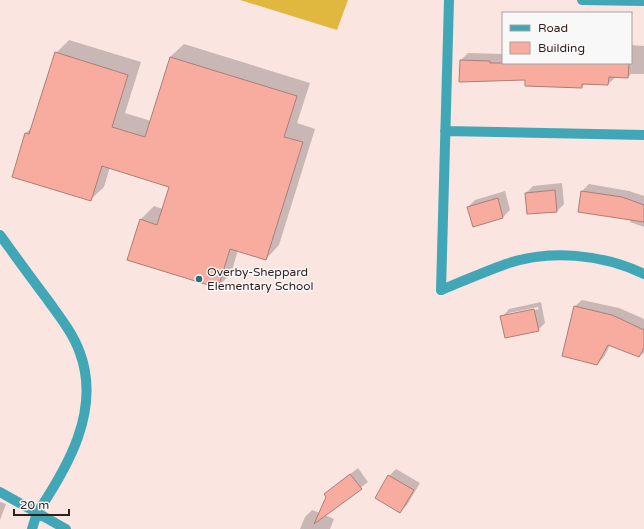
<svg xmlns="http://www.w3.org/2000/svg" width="644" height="529" viewBox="0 0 644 529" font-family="'Varela Round',sans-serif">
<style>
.green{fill:#e1b83f}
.shadow{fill:#0003;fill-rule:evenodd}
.building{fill:#f8aca0;stroke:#ad7e76}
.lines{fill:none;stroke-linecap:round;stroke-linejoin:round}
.service{stroke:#41a7b7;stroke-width:10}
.minor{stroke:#41a7b7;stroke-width:10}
.poi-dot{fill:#276f7a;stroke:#f8f8f8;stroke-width:1.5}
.labels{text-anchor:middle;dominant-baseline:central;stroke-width:3;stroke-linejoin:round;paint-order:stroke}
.poi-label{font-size:12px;fill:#311f1c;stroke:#f8f8f8;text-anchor:start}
</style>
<rect width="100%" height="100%" fill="#fae5e1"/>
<path class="green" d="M 240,0 L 348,0 L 337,30 Z"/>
<path class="shadow" d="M 69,40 L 141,62 L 125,113 L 151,121 L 170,57 L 184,44 L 310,83 L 297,123 L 315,129 L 279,245 L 266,259 L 238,250 L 231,274 L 217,287 L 140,220 L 154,206 L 163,209 L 170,186 L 110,167 L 104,187 L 90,200 L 26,133 L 33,127 L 56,53 Z
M 631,45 L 644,46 L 644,74 L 631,74 L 628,77 L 616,77 L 608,84 L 585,83 L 582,87 L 526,85 L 526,79 L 461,60 L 468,53 L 503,54 L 503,63 L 631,63 Z
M 562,183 L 564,204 L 557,211 L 526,193 L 533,186 Z
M 589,184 L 629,191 L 644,196 L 644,227 L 630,222 L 631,219 L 579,212 L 582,191 Z
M 505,191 L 510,210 L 503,217 L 468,207 L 475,200 Z
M 582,300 L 619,308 L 644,319 L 644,353 L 639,356 L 610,345 L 604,357 L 597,364 L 574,307 Z
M 541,302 L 545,323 L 538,330 L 502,317 L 509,309 ZM 538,307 L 539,309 L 509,316 L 509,313 Z
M 358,468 L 368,482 L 325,515 L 334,519 L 330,529 L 300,529 L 305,517 L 312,510 L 320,513 L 327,496 L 325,494 Z
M 396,469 L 420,483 L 407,505 L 400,512 L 389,476 Z
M 0,502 L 6,504 L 0,520 Z"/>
<path class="building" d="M 55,52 L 128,75 L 112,127 L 145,137 L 170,57 L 297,96 L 284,137 L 303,142 L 266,260 L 230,249 L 218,288 L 127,260 L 140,219 L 157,225 L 169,187 L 102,166 L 91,201 L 12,177 L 25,133 L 29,134 Z
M 460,60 L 490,61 L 490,63 L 629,63 L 628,78 L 609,77 L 608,85 L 582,84 L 582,88 L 525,86 L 525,80 L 459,82 Z
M 555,190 L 557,212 L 527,214 L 525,193 Z
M 581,191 L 622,197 L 644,205 L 644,222 L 578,212 Z
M 498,198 L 503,218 L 473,227 L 467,207 Z
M 574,306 L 612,315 L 644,330 L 644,348 L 639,357 L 608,345 L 597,365 L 562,356 Z
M 534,309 L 539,331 L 505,338 L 500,316 Z
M 350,474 L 362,489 L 314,524 L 326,497 L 324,494 Z
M 388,475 L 414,490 L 400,513 L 375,498 Z"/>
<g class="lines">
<path class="service" d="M 445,131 L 644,135
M 0,235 C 16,257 31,278 47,299 C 59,316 73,333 80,353 C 101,410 68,467 37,513
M 441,290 L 449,0"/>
<path class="minor" d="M 582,0 L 644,1
M 441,290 C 463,281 484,272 506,264 C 550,249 602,254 644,274
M 0,492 L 66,529
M 32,529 L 37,513"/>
</g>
<circle class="poi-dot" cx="199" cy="279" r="4"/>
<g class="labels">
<g class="poi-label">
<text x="207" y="272">Overby-Sheppard<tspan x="207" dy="14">Elementary School</tspan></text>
</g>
</g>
<rect x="502" y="12" width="130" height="52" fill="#f8f8f8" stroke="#a8a1a0"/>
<rect x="510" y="25" width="20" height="6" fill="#41a7b7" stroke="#a8a1a0"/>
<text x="538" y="32" font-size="12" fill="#311f1c">Road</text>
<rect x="510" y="42" width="20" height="12" fill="#f8aca0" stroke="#a8a1a0"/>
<text x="538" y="52" font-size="12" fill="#311f1c">Building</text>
<path d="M14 509v6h55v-6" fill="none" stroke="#311f1c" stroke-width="2"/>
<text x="20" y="509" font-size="12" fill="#311f1c" stroke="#f8f8f8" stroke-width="3" paint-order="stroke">20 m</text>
</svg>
